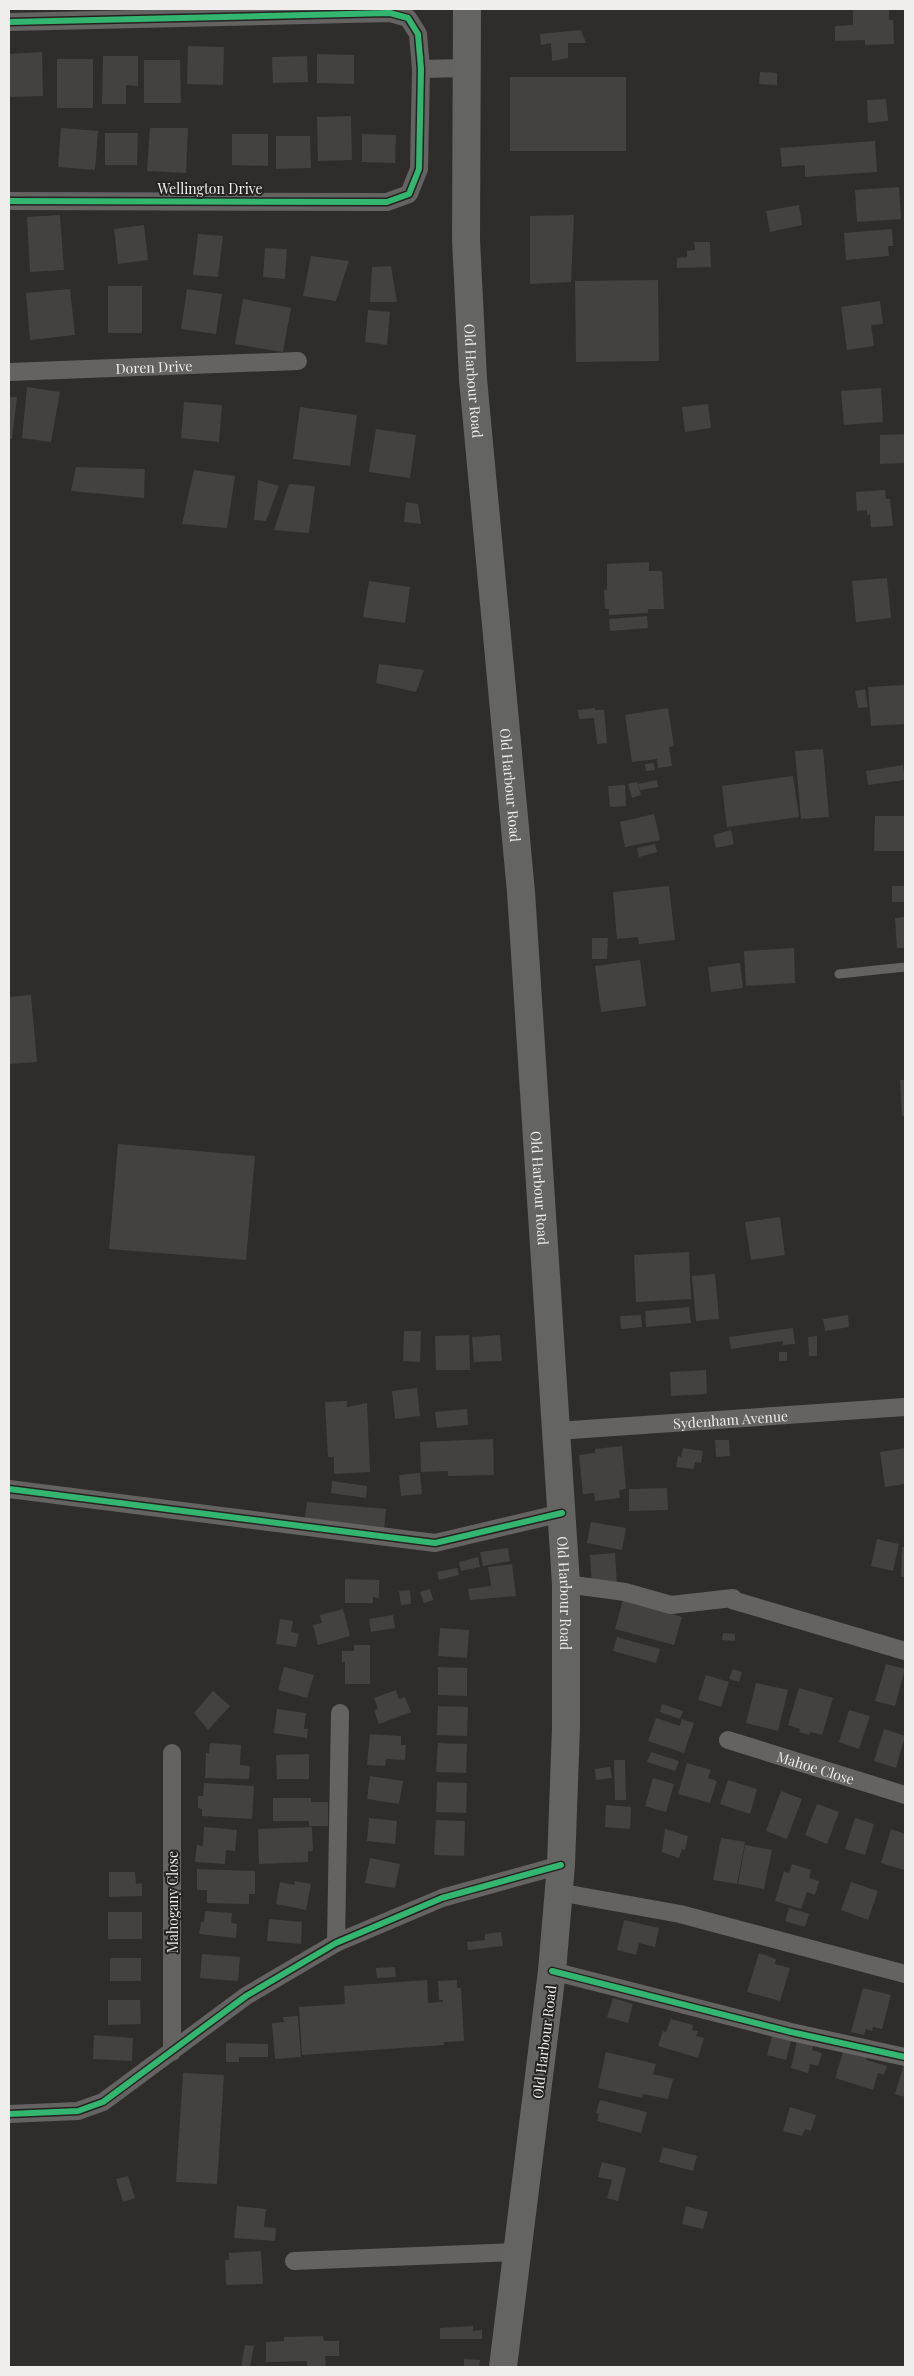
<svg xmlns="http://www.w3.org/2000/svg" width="914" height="2376" viewBox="0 0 914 2376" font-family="'Playfair Display',serif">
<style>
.building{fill:#434240}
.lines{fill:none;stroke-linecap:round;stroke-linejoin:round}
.lane{stroke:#646362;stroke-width:9}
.street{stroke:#646362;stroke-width:18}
.primary{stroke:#646462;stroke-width:28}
.cycleway-casing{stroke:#252321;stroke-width:9}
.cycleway{stroke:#33b770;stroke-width:6}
.labels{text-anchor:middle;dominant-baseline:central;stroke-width:4;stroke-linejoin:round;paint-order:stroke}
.street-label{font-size:14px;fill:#efeeec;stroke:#252321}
</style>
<rect width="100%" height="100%" fill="#2e2d2b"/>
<path class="building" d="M 853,9 L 889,9 L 889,20 L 893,20 L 894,44 L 865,45 L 865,40 L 835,41 L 835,26 L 853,25 Z
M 581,30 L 586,43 L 568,43 L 568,58 L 552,61 L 551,43 L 541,45 L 540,34 Z
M 188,46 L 224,47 L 223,85 L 187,84 Z
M 42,52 L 43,96 L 9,97 L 9,54 Z
M 317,54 L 354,55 L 354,84 L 317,83 Z
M 103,56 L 138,56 L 138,86 L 126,85 L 126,104 L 102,104 Z
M 307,56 L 308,82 L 273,83 L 272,57 Z
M 57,59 L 93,59 L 93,108 L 57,108 Z
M 144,60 L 180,60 L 181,103 L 144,103 Z
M 760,72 L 777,73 L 777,85 L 759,84 Z
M 510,77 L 626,77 L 626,151 L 510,151 Z
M 886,99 L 888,121 L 868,123 L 867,100 Z
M 351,116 L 352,160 L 318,161 L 317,117 Z
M 61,128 L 98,131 L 95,170 L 58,167 Z
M 150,128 L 188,128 L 186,173 L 147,171 Z
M 105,133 L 138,133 L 137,165 L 105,165 Z
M 232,134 L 268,134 L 268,166 L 232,165 Z
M 362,134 L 396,135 L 395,163 L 362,162 Z
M 276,136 L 310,136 L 311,168 L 276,169 Z
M 875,141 L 877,172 L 805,177 L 805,165 L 782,167 L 780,148 Z
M 899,187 L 901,219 L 857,222 L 855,190 Z
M 799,205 L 802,225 L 770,232 L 766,211 Z
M 60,215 L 64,270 L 30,272 L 27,217 Z
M 574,215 L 571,282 L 530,284 L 530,216 Z
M 144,225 L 148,260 L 118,264 L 114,229 Z
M 892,229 L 893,246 L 888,246 L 889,256 L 846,260 L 844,233 Z
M 198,234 L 223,236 L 218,277 L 193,275 Z
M 694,242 L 710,242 L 711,267 L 677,268 L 677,258 L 687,257 L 687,251 L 695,250 Z
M 265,248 L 287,249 L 285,279 L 263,277 Z
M 311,256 L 349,261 L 336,301 L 303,296 Z
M 391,266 L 397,302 L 370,302 L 372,267 Z
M 658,280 L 659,361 L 576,362 L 575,281 Z
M 108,286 L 142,286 L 142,333 L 108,333 Z
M 70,289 L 75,335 L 30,340 L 26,293 Z
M 187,289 L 222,294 L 216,334 L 181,329 Z
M 243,299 L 291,308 L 283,352 L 235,344 Z
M 880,301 L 883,324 L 871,325 L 874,346 L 847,350 L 841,307 Z
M 368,310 L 390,312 L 387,345 L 365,342 Z
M 27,387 L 60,392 L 51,442 L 22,438 Z
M 881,388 L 883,422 L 844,425 L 841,391 Z
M 9,397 L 17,397 L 12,439 L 9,439 Z
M 184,402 L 222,405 L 219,442 L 181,438 Z
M 708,404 L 711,428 L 685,432 L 682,407 Z
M 300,407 L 357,415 L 350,466 L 293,459 Z
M 376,429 L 416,435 L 410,478 L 369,472 Z
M 905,434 L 905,463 L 880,464 L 880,435 Z
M 76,467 L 145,469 L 144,498 L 71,491 Z
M 194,470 L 235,476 L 227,528 L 182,524 Z
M 258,480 L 279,486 L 266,521 L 254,520 Z
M 289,484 L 315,486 L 309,533 L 274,530 Z
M 885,490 L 886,499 L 890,499 L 893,526 L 871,527 L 870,514 L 867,515 L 867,510 L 857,511 L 856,492 Z
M 406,502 L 418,504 L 421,524 L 404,522 Z
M 649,562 L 649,571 L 662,571 L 664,609 L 648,609 L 648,613 L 609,615 L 609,609 L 605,609 L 604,590 L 607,590 L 607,564 Z
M 887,578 L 891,618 L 856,622 L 852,581 Z
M 369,581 L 410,587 L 405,623 L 363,617 Z
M 647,616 L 648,628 L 610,631 L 609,619 Z
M 379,664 L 424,670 L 416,692 L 376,683 Z
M 905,685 L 905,724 L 871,726 L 868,687 Z
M 865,689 L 868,707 L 858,708 L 855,691 Z
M 595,708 L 595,710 L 604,710 L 607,743 L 597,744 L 594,718 L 579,719 L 578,710 Z
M 668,708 L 674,746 L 669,747 L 672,766 L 658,768 L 657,759 L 632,762 L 625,715 Z
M 823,749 L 829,817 L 801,819 L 795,751 Z
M 654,763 L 655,770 L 646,771 L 645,764 Z
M 903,765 L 905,780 L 868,785 L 866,771 Z
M 793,776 L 799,817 L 727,827 L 722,786 Z
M 657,780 L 658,787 L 640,790 L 638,784 Z
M 637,782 L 641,795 L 632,798 L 628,784 Z
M 625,785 L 626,806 L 610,807 L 608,786 Z
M 654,814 L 660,840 L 625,847 L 620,822 Z
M 875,816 L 905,816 L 905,851 L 874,851 Z
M 731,830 L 734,844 L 716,848 L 713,835 Z
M 655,844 L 657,852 L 639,857 L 637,848 Z
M 669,886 L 675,940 L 639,944 L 638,937 L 617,939 L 613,892 Z
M 892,886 L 905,886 L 905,902 L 892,902 Z
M 905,917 L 905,948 L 897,948 L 895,918 Z
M 592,938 L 608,938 L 607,959 L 592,959 Z
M 794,948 L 795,983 L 746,986 L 744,951 Z
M 640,960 L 646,1006 L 601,1012 L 595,966 Z
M 740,963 L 743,988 L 711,992 L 708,967 Z
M 31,995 L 37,1062 L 9,1064 L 9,997 Z
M 900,1080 L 905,1080 L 905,1116 L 902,1116 Z
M 118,1144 L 255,1156 L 246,1260 L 109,1249 Z
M 780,1217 L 785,1255 L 751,1260 L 745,1222 Z
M 689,1252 L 691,1299 L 636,1302 L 634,1255 Z
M 715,1274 L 719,1319 L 696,1321 L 692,1276 Z
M 689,1307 L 691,1323 L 646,1327 L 645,1311 Z
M 641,1315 L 642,1327 L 621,1329 L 620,1316 Z
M 848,1315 L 849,1327 L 825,1331 L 823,1319 Z
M 793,1328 L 795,1344 L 783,1345 L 783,1341 L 731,1349 L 729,1337 Z
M 404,1331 L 421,1331 L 420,1362 L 403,1361 Z
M 469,1335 L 470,1370 L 436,1370 L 435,1336 Z
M 500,1335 L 502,1361 L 474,1362 L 472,1337 Z
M 817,1336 L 817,1356 L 809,1356 L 808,1337 Z
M 779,1352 L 787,1352 L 787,1361 L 779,1361 Z
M 706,1370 L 707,1394 L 671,1396 L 670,1372 Z
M 417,1388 L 420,1416 L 395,1419 L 392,1391 Z
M 347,1401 L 347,1407 L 367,1403 L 370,1472 L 334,1474 L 334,1457 L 328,1457 L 325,1402 Z
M 467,1409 L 468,1425 L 437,1428 L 435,1412 Z
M 493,1439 L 494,1475 L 448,1476 L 448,1471 L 421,1472 L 420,1442 Z
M 715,1440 L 729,1440 L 730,1456 L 716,1457 Z
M 622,1446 L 626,1489 L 619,1490 L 620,1498 L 595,1501 L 594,1493 L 583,1494 L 579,1455 L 595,1453 L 595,1449 Z
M 683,1448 L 703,1451 L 701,1463 L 695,1462 L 694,1469 L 676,1467 L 678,1456 L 681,1457 Z
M 905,1448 L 905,1484 L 885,1487 L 880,1452 Z
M 420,1473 L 422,1494 L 401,1496 L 399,1475 Z
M 332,1481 L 367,1486 L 366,1498 L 331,1493 Z
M 667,1488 L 668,1510 L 629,1511 L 629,1489 Z
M 307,1502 L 386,1509 L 384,1531 L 304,1524 Z
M 591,1522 L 626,1528 L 622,1550 L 587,1543 Z
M 877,1539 L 899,1544 L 893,1571 L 871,1566 Z
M 902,1547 L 905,1547 L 905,1577 L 901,1577 Z
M 508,1548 L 510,1561 L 483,1566 L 480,1552 Z
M 615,1553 L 617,1585 L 592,1587 L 590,1555 Z
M 478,1557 L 480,1567 L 461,1571 L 459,1562 Z
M 512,1564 L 516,1596 L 470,1600 L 468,1589 L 491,1586 L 488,1567 Z
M 457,1568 L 459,1575 L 439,1580 L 437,1572 Z
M 345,1579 L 379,1580 L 379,1598 L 373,1597 L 373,1603 L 345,1603 Z
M 430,1589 L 433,1600 L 424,1603 L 420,1592 Z
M 410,1590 L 411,1604 L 401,1605 L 399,1591 Z
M 625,1592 L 665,1612 L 682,1617 L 674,1645 L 615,1629 Z
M 343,1609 L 350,1636 L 318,1645 L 313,1625 L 322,1623 L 320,1615 Z
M 393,1615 L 395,1628 L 371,1632 L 369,1619 Z
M 280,1619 L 293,1621 L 291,1632 L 299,1634 L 296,1647 L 276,1644 Z
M 440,1628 L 469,1630 L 467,1658 L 438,1656 Z
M 723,1633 L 735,1634 L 735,1641 L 722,1640 Z
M 617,1637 L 660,1649 L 656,1663 L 613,1651 Z
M 354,1645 L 370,1645 L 370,1684 L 345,1684 L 345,1662 L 342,1662 L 342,1651 L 354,1651 Z
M 886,1664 L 905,1669 L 895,1706 L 875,1701 Z
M 284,1667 L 314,1675 L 307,1698 L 278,1690 Z
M 438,1667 L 467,1668 L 467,1696 L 438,1695 Z
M 733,1669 L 742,1672 L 739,1682 L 729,1679 Z
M 706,1675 L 729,1682 L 721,1707 L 698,1700 Z
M 756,1683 L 788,1690 L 778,1731 L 746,1723 Z
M 799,1688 L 833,1698 L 822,1735 L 810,1732 L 809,1735 L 799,1732 L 800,1729 L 788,1725 Z
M 396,1690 L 399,1699 L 405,1697 L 411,1712 L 379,1724 L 374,1710 L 378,1709 L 374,1698 Z
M 213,1691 L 230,1706 L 208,1730 L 194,1713 Z
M 662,1704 L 683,1711 L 680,1719 L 660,1712 Z
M 438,1706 L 468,1707 L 467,1736 L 437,1735 Z
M 277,1709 L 306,1713 L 304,1729 L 308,1729 L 307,1738 L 274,1733 Z
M 849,1710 L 870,1716 L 859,1749 L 839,1742 Z
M 656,1718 L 680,1726 L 682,1719 L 694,1723 L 684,1753 L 648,1741 Z
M 884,1729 L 905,1736 L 896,1768 L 874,1761 Z
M 370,1734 L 401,1736 L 401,1745 L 406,1745 L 405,1760 L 386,1759 L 385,1766 L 367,1765 Z
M 210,1743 L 241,1745 L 240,1765 L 250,1766 L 249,1779 L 205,1778 L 206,1753 L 209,1753 Z
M 438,1743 L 467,1744 L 466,1773 L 436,1772 Z
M 651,1752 L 679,1761 L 675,1771 L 647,1762 Z
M 309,1754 L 309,1779 L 277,1779 L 276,1755 Z
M 614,1760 L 625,1760 L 626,1800 L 615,1800 Z
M 687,1763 L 711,1770 L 708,1778 L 717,1781 L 710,1803 L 678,1794 Z
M 610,1767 L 612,1778 L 596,1780 L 595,1769 Z
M 370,1776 L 403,1781 L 399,1804 L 367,1799 Z
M 653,1778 L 674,1784 L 666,1812 L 645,1806 Z
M 728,1780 L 757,1789 L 750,1814 L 720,1804 Z
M 437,1782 L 467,1783 L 466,1813 L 436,1812 Z
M 204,1783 L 254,1786 L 252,1819 L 202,1816 L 202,1809 L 198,1808 L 198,1796 L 203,1796 Z
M 781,1791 L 802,1799 L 787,1839 L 766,1831 Z
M 273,1798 L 311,1798 L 311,1802 L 328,1802 L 328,1826 L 309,1826 L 309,1821 L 273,1821 Z
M 817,1804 L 839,1812 L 827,1844 L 805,1835 Z
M 606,1805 L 631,1807 L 630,1829 L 605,1827 Z
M 369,1818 L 397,1821 L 395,1844 L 367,1841 Z
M 855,1818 L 874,1824 L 865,1855 L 845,1849 Z
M 436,1820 L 465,1821 L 464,1856 L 434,1855 Z
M 204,1827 L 237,1830 L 235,1851 L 226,1850 L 225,1864 L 195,1862 L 197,1845 L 203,1846 Z
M 312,1827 L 313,1851 L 308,1851 L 308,1862 L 259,1864 L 258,1829 Z
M 665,1829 L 688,1836 L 685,1850 L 682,1849 L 679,1858 L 662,1852 Z
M 891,1829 L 905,1834 L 904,1870 L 881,1863 Z
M 721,1838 L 745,1842 L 737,1884 L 713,1880 Z
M 745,1845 L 772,1850 L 764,1889 L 738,1884 Z
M 370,1858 L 400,1864 L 395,1888 L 365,1883 Z
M 792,1864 L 811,1870 L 809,1878 L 819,1881 L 815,1895 L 807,1892 L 801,1909 L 775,1901 L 784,1871 L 789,1873 Z
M 197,1869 L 255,1871 L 255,1894 L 249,1894 L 249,1904 L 207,1903 L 207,1890 L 197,1890 Z
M 109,1872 L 135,1872 L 136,1884 L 142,1883 L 142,1896 L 109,1897 Z
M 295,1881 L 311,1884 L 306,1910 L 276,1904 L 280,1882 L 294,1885 Z
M 851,1882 L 878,1891 L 868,1920 L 841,1910 Z
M 789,1908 L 809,1914 L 805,1927 L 785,1921 Z
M 205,1911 L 232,1913 L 231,1923 L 237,1924 L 236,1938 L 199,1934 L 201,1922 L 204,1922 Z
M 108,1912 L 142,1912 L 142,1939 L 108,1939 Z
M 269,1919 L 302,1922 L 301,1944 L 267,1941 Z
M 624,1920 L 659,1928 L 655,1947 L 639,1943 L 636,1955 L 617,1950 Z
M 501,1932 L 503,1946 L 468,1950 L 467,1942 L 485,1940 L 485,1934 Z
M 759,1953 L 776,1959 L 775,1964 L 790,1968 L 780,2001 L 747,1992 Z
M 202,1954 L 240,1957 L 238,1981 L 200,1978 Z
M 110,1958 L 141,1958 L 141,1981 L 110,1981 Z
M 395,1967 L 396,1977 L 377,1978 L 376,1968 Z
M 427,1980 L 428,2003 L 443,2002 L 443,2000 L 439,2000 L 438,1981 L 457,1980 L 457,1988 L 461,1988 L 464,2041 L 444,2042 L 444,2045 L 302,2055 L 299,2007 L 345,2004 L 344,1986 Z
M 863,1988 L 891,1995 L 882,2029 L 873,2027 L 872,2031 L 866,2029 L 864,2035 L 851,2032 Z
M 613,1998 L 633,2004 L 628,2023 L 607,2017 Z
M 108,2000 L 140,2000 L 141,2024 L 108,2025 Z
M 298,2016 L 301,2057 L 275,2059 L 272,2023 L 284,2022 L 283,2017 Z
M 671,2019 L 693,2025 L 692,2030 L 698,2031 L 696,2036 L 704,2038 L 698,2058 L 658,2046 L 663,2031 L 666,2032 Z
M 94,2035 L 133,2038 L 132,2061 L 93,2059 Z
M 772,2036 L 791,2041 L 786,2060 L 767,2055 Z
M 797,2041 L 813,2045 L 812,2050 L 822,2053 L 818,2066 L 810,2064 L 808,2073 L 791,2068 Z
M 226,2043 L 268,2044 L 268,2057 L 239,2057 L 239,2062 L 226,2062 Z
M 844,2049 L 867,2056 L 866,2060 L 887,2066 L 884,2075 L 878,2073 L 873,2090 L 835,2078 Z
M 606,2052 L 656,2064 L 653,2074 L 673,2079 L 668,2099 L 643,2094 L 642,2098 L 598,2088 Z
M 905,2061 L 905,2097 L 895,2094 Z
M 183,2073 L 224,2075 L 217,2184 L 176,2182 Z
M 600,2100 L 647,2112 L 641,2133 L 597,2121 L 599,2114 L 596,2113 Z
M 790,2107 L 816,2115 L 811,2131 L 805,2129 L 802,2136 L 783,2131 Z
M 663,2147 L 697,2156 L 693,2171 L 659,2162 Z
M 602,2162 L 626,2168 L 618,2201 L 607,2198 L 612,2180 L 598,2177 Z
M 128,2176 L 135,2198 L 123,2202 L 116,2179 Z
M 237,2206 L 266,2209 L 264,2227 L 276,2228 L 275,2241 L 234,2238 Z
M 686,2206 L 708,2212 L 703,2229 L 682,2224 Z
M 261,2251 L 263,2284 L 226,2285 L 225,2260 L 229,2260 L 229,2253 Z
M 473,2326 L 473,2331 L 482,2330 L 482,2339 L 440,2339 L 440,2328 Z
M 323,2336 L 324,2341 L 339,2341 L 339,2356 L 325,2356 L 326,2367 L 307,2367 L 307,2361 L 266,2362 L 266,2342 L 284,2341 L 284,2337 Z
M 245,2345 L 254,2346 L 250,2367 L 241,2367 Z
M 464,2359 L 480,2360 L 479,2367 L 464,2367 Z"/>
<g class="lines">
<path class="lane" d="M 839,974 L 905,967"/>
<g class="street">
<path d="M 9,22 L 390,13 L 408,18 L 418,34 L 421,69 L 419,169 L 409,194 L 387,202 L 9,201"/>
<path d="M 421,69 L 466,68"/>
<path id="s1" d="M 9,372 L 298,361"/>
<path id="s2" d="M 556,1431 L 905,1407"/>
<path d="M 9,1489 L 435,1543 L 562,1513"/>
<path d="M 566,1584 L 625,1592 L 671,1605 L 733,1598 L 732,1600 L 905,1651"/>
<path id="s3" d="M 728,1740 L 905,1795"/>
<path d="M 558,1892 L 680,1914 L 905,1974"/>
<path d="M 336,1943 L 340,1713"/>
<path d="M 552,1971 L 791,2032 L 905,2057"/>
<path d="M 172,2052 L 172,1753"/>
<path d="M 9,2114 L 78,2111 L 103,2102 L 246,1996 L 336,1943 L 442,1898 L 561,1865"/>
<path d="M 294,2261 L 518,2252"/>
</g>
<path class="primary" id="s4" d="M 467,9 L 466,240 L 473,379 L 521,892 L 566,1584 L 566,1727 L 561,1865 L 552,1971 L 503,2367"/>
<g class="cycleway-casing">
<path id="cycleway" d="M 9,22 L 390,13 L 408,18 L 418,34 L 421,69 L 419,169 L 409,194 L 387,202 L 9,201
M 9,1489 L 435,1543 L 562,1513
M 552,1971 L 791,2032 L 905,2057
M 9,2114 L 78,2111 L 103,2102 L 246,1996 L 336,1943 L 442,1898 L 561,1865"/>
</g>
<use href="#cycleway" class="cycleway"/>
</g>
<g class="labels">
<g class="street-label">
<text x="210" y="188">Wellington Drive</text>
<text stroke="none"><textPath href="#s1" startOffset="145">Doren Drive</textPath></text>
<text stroke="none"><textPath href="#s4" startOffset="372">Old Harbour Road</textPath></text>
<text stroke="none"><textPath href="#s4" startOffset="778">Old Harbour Road</textPath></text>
<text stroke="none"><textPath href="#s4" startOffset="1182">Old Harbour Road</textPath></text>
<text stroke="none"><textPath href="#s2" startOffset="175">Sydenham Avenue</textPath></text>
<text stroke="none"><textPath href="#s4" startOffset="1588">Old Harbour Road</textPath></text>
<text stroke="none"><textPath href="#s3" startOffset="92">Mahoe Close</textPath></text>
<text transform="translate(172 1902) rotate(-90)">Mahogany Close</text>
<text transform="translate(544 2042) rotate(-83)">Old Harbour Road</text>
</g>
</g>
<rect width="914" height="2376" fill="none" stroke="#efeeec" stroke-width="20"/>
</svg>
